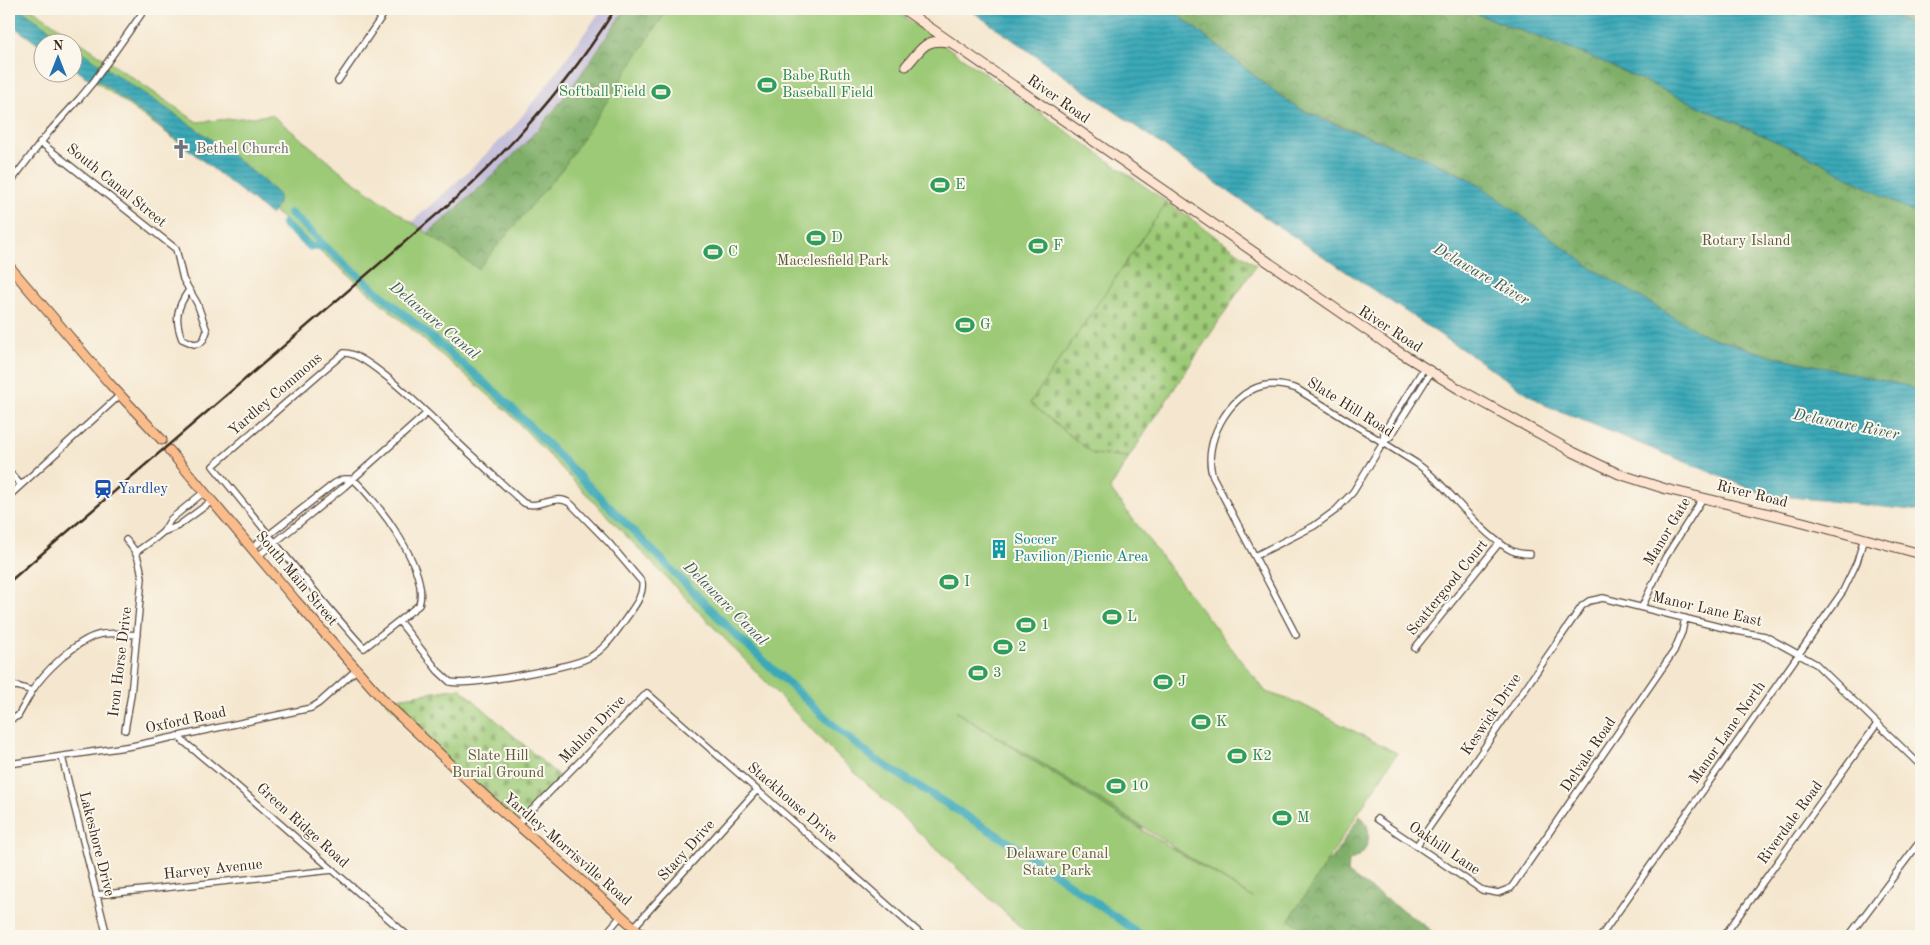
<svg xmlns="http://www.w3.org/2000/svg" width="1930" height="945" viewBox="0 0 1930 945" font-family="'Old Standard TT',serif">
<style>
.railway{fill:#c6c0da}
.forest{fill:url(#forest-crowns);stroke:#5c6c43}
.cemetery{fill:url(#cemetery-stones);stroke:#6c7a4a}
.green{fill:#9dca77;stroke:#6c7a4a;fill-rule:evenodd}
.water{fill:url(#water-rules);stroke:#3a6a6b}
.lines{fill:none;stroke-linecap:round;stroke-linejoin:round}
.canal{stroke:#3aa9b8;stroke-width:8}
.street-casing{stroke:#574639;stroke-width:8}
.secondary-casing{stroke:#574639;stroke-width:11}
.primary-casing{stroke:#574639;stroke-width:11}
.street{stroke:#fff;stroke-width:5.5}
.secondary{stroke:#fde4d1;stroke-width:9}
.primary{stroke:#fabc8b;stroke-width:9}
.rail{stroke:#3b2a1e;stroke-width:2.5}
.labels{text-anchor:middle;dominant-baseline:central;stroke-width:4;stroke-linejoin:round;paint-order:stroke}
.leisure-label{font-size:15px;fill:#27864d;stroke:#fbf7ec;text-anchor:start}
.street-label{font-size:15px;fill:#3b2a1e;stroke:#fbf7ec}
.worship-label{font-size:15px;fill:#5b616d;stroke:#fbf7ec;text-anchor:start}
.park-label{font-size:15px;fill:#585a39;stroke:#fbf7ec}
.transit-label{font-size:15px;fill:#164399;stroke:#fbf7ec;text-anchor:start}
.culture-label{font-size:15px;fill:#0d838f;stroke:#fbf7ec;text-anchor:start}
.water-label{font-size:16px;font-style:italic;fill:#3b5d5c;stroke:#fbf7ec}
</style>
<defs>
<pattern id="forest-crowns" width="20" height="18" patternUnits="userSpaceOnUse" patternTransform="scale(1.25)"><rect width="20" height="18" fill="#7eae68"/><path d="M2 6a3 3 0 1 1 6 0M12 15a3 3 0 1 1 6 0" fill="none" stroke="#688e55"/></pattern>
<pattern id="cemetery-stones" width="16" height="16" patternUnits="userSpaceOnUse" patternTransform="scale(1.25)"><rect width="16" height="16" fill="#9dca77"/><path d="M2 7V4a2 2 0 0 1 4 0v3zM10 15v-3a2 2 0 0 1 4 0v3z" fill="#81a461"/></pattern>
<pattern id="water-rules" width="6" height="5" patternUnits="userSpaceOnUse" patternTransform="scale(1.25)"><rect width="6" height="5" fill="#3aa9b8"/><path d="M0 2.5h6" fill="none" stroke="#328a95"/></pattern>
</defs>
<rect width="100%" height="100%" fill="#fbf7ec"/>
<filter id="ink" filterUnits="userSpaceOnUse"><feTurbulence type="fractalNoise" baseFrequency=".02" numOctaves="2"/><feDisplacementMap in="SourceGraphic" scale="10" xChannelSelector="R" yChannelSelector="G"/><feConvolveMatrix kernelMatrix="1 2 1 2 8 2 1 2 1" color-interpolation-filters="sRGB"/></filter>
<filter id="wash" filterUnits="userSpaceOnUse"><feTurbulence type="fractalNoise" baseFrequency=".0096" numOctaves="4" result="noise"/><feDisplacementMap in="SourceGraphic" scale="20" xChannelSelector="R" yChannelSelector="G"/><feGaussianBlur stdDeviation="1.12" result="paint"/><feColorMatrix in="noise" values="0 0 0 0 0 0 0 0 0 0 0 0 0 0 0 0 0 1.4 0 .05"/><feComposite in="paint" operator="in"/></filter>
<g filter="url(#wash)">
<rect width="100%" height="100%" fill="#f5e7cf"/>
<path class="railway" d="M 602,9 L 625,9 L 570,89 L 528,140 L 486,182 L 384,272 L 370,256 L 413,221 L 470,170 L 514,126 L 552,78 Z"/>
<path class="forest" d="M 625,9 L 673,9 L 1108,802 L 1141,827 L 1148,837 L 1167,851 L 1177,843 L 1326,862 L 1332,859 L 1360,816 C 1371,824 1371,841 1363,852 C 1360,856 1353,859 1349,861 L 1348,873 C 1378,895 1409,913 1438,936 L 1168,936 L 384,272 C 432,229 483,188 527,141 C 565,101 595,54 625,9 Z
M 1171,9 L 1464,9 L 1594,58 L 1821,162 L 1921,217 L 1921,392 L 1907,386 L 1768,355 L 1704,335 L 1593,269 L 1477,183 L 1451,169 L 1300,109 L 1274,91 Z
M 1880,9 L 1919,9 L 1921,10 L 1921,29 Z"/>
<path class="cemetery" d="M 1167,202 L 1256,265 L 1129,457 L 1093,454 L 1030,403 Z
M 460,688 L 562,779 L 517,825 L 384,700 Z"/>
<path class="green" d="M 9,9 L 32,9 L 197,122 L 272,115 L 349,178 L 478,269 L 563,168 L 668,9 L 893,9 L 1167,202 L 1030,403 L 1093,454 L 1129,457 L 1110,489 L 1200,608 L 1266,692 L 1299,703 L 1397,753 L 1289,920 L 1315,936 L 1030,936 L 834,753 L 506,410 L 276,213 L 73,65 L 72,42 L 42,42 ZM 955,711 L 1063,776 L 1253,898 L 1124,819 Z"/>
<path class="water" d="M 9,9 L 20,9 L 68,42 L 42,42 L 42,47 L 9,23 Z
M 969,9 L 1171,9 L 1274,91 L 1300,109 L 1324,120 L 1430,160 L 1477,183 L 1593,269 L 1704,335 L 1768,355 L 1907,386 L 1921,392 L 1921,511 L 1764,494 L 1545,405 L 1269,220 Z
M 1464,9 L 1880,9 L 1921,29 L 1921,217 L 1821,162 L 1594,58 Z
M 72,45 C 142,94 217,137 279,195 C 279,202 276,210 271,215 L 158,125 L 117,95 L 101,82 L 86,77 L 73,67 Z"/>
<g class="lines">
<path class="canal" d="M 290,213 L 316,236 L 325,247 L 499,395 L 736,635 L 841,732 L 876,760 L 1029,855 L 1142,936
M 284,224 L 311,247 L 325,247"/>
</g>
</g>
<g filter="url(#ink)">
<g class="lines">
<g class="street-casing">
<path id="street" d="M 338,81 L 387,9
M 40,142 L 176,249 L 183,279 L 197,303 L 207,331 L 204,339 L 200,343 L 194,344 L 182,339 C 174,319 177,307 189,290
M 9,184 L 49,132 L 80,98 L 94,81 L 145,9
M 1383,443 L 1384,432 L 1424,368
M 9,472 L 21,485
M 9,496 L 120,395
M 163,532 L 178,526 L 212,501
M 252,548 L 335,483 L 343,479 L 353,479 C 378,502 430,570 419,605 L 364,648 C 311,590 263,527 213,466 L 319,374 L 344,353 C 368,350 448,434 468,452 C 487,469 505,487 524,503 C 540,510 556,492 571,504 L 609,543 L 642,582 C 644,595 634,607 627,617 C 617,631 607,647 592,656 C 575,667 470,686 450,682 L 438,671 L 399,621
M 136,552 L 157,537 L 163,532 L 171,519 L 204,492
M 258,556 L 344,487 L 427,413
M 1255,556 L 1314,526 L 1336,510 L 1353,492 L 1383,443 L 1391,436 L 1431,372
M 1642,607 L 1665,558 L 1703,498
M 1296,635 L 1213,477 C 1201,444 1229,394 1262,386 C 1274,383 1285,385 1297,389 L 1416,463 C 1450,487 1472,526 1507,548 C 1514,553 1522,554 1530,554
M 1415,648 L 1500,542
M 9,687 L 17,686 L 32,691 L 18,716 L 9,720
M 32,691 C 43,673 77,640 98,635 C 110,632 124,634 137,635
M 125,730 L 131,695 L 142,578 C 140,562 137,551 126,540
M 177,736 L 229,779 L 408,936
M 62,757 L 107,936
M 9,764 L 132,746 L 311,708 L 319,703 L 356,670
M 1377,819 L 1482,890 L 1498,893 L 1511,888 L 1674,651 L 1682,632 L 1685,618
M 517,825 L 647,693 L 923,936
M 1417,845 L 1582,606 L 1589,601 L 1603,598 L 1736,631 L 1765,636 L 1816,664 L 1921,766
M 96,895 L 333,870
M 634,927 L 757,790
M 604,936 L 621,916
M 1601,936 L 1843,591 L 1857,562 L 1864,538
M 1724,936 L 1877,724
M 1849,936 L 1921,840"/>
</g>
<g class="secondary-casing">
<path id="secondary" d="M 903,9 L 1388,345 L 1459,389 L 1573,452 L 1619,474 L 1666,489 L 1803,522 L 1921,554
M 906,66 C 921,50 924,38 948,42"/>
</g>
<g class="primary-casing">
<path id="primary" d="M 9,266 L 109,383 L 162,440
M 169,450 L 296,601 L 387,704 L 475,787 L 644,936"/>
</g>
<use href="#street" class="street"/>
<use href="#secondary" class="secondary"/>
<use href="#primary" class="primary"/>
<path class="rail" d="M 9,582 L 464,191 C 522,136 573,77 615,9"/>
</g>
</g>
<defs>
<g id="stadium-bare" transform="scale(1.5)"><path d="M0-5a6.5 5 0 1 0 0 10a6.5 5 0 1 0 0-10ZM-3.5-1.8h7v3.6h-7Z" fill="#2e9e5b" stroke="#fbf7ec" stroke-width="2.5" paint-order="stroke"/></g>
<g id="church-bare" transform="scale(1.5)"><path d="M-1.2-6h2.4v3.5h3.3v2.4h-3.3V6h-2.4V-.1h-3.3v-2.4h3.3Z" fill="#6b7280" stroke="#fbf7ec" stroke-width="2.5" paint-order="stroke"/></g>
<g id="station-bare" transform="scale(1.5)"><path d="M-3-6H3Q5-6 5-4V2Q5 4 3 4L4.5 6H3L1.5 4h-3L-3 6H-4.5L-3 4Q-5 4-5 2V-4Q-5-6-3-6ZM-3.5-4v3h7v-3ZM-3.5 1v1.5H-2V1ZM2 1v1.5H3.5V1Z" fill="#1a4fb4" stroke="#fbf7ec" stroke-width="2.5" paint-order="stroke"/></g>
<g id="building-bare" transform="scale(1.5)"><path d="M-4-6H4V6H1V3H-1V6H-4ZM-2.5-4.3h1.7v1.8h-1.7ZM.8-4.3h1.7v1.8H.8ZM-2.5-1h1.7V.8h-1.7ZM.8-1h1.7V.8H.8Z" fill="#0f9aa8" stroke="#fbf7ec" stroke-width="2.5" paint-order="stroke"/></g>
</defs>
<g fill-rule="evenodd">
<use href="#stadium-bare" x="767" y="85"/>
<use href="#stadium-bare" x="661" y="92"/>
<use href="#church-bare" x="181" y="149"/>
<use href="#stadium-bare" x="940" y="185"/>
<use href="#stadium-bare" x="816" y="238"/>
<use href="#stadium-bare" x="1038" y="246"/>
<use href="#stadium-bare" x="713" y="252"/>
<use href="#stadium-bare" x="965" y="325"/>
<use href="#station-bare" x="103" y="489"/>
<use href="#building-bare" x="999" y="549"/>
<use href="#stadium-bare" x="949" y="582"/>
<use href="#stadium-bare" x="1112" y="617"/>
<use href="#stadium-bare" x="1026" y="625"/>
<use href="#stadium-bare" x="1003" y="647"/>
<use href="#stadium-bare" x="978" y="673"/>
<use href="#stadium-bare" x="1163" y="682"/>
<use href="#stadium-bare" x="1201" y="722"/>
<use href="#stadium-bare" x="1237" y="756"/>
<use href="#stadium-bare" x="1116" y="786"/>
<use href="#stadium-bare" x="1282" y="818"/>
</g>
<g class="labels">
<g class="leisure-label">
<text x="782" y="76">Babe Ruth<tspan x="782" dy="17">Baseball Field</tspan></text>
<text x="646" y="92" text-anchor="end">Softball Field</text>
<text x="955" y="185">E</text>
<text x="831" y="238">D</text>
<text x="1053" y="246">F</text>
<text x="728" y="252">C</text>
<text x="980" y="325">G</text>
<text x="964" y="582">I</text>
<text x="1127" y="617">L</text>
<text x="1041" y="625">1</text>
<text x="1018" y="647">2</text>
<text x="993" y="673">3</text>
<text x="1178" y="682">J</text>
<text x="1216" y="722">K</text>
<text x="1252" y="756">K2</text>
<text x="1131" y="786">10</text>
<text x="1297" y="818">M</text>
</g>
<g class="street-label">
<text transform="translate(1058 100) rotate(35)">River Road</text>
<text transform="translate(116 186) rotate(39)">South Canal Street</text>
<text transform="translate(1390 330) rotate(33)">River Road</text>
<text transform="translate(276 395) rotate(-41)">Yardley Commons</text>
<text transform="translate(1350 408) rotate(32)">Slate Hill Road</text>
<text transform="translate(1752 495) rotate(14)">River Road</text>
<text transform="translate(1668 532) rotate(-59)">Manor Gate</text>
<text transform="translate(296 579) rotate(50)">South Main Street</text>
<text transform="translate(1448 588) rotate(-51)">Scattergood Court</text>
<text transform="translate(1707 610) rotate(13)">Manor Lane East</text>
<text transform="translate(121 662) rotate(-83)">Iron Horse Drive</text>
<text transform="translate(1492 715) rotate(-56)">Keswick Drive</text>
<text transform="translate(186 721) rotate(-12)">Oxford Road</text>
<text transform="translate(593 730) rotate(-46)">Mahlon Drive</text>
<text transform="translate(1728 733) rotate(-55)">Manor Lane North</text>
<text transform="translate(1589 755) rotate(-56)">Delvale Road</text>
<text transform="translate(792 803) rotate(41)">Stackhouse Drive</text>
<text transform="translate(1791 823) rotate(-54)">Riverdale Road</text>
<text transform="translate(302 826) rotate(42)">Green Ridge Road</text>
<text transform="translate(96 844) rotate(76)">Lakeshore Drive</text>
<text transform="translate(1444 849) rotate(34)">Oakhill Lane</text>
<text transform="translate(567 850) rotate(41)">Yardley-Morrisville Road</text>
<text transform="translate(687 851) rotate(-48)">Stacy Drive</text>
<text transform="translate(213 870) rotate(-6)">Harvey Avenue</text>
</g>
<g class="worship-label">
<text x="196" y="149">Bethel Church</text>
</g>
<g class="park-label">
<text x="1746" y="241">Rotary Island</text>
<text x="833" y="261">Macclesfield Park</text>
<text x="498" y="756">Slate Hill<tspan x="498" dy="17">Burial Ground</tspan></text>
<text x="1057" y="854">Delaware Canal<tspan x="1057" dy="17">State Park</tspan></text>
</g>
<g class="transit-label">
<text x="118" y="489">Yardley</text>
</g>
<g class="culture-label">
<text x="1014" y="540">Soccer<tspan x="1014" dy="17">Pavilion/Picnic Area</tspan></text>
</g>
<g class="water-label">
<text transform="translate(1481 275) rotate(30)">Delaware River</text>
<text transform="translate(434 321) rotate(40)">Delaware Canal</text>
<text transform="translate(1846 425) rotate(11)">Delaware River</text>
<text transform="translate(725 604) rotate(45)">Delaware Canal</text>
</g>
</g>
<rect width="1930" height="945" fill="none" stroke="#fbf7ec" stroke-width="30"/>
<g transform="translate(58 58)"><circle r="24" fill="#fbf7ec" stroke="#aea59a"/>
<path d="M0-4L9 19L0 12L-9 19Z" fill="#1f6fb2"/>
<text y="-8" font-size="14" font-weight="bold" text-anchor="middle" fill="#3b2a1e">N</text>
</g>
</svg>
